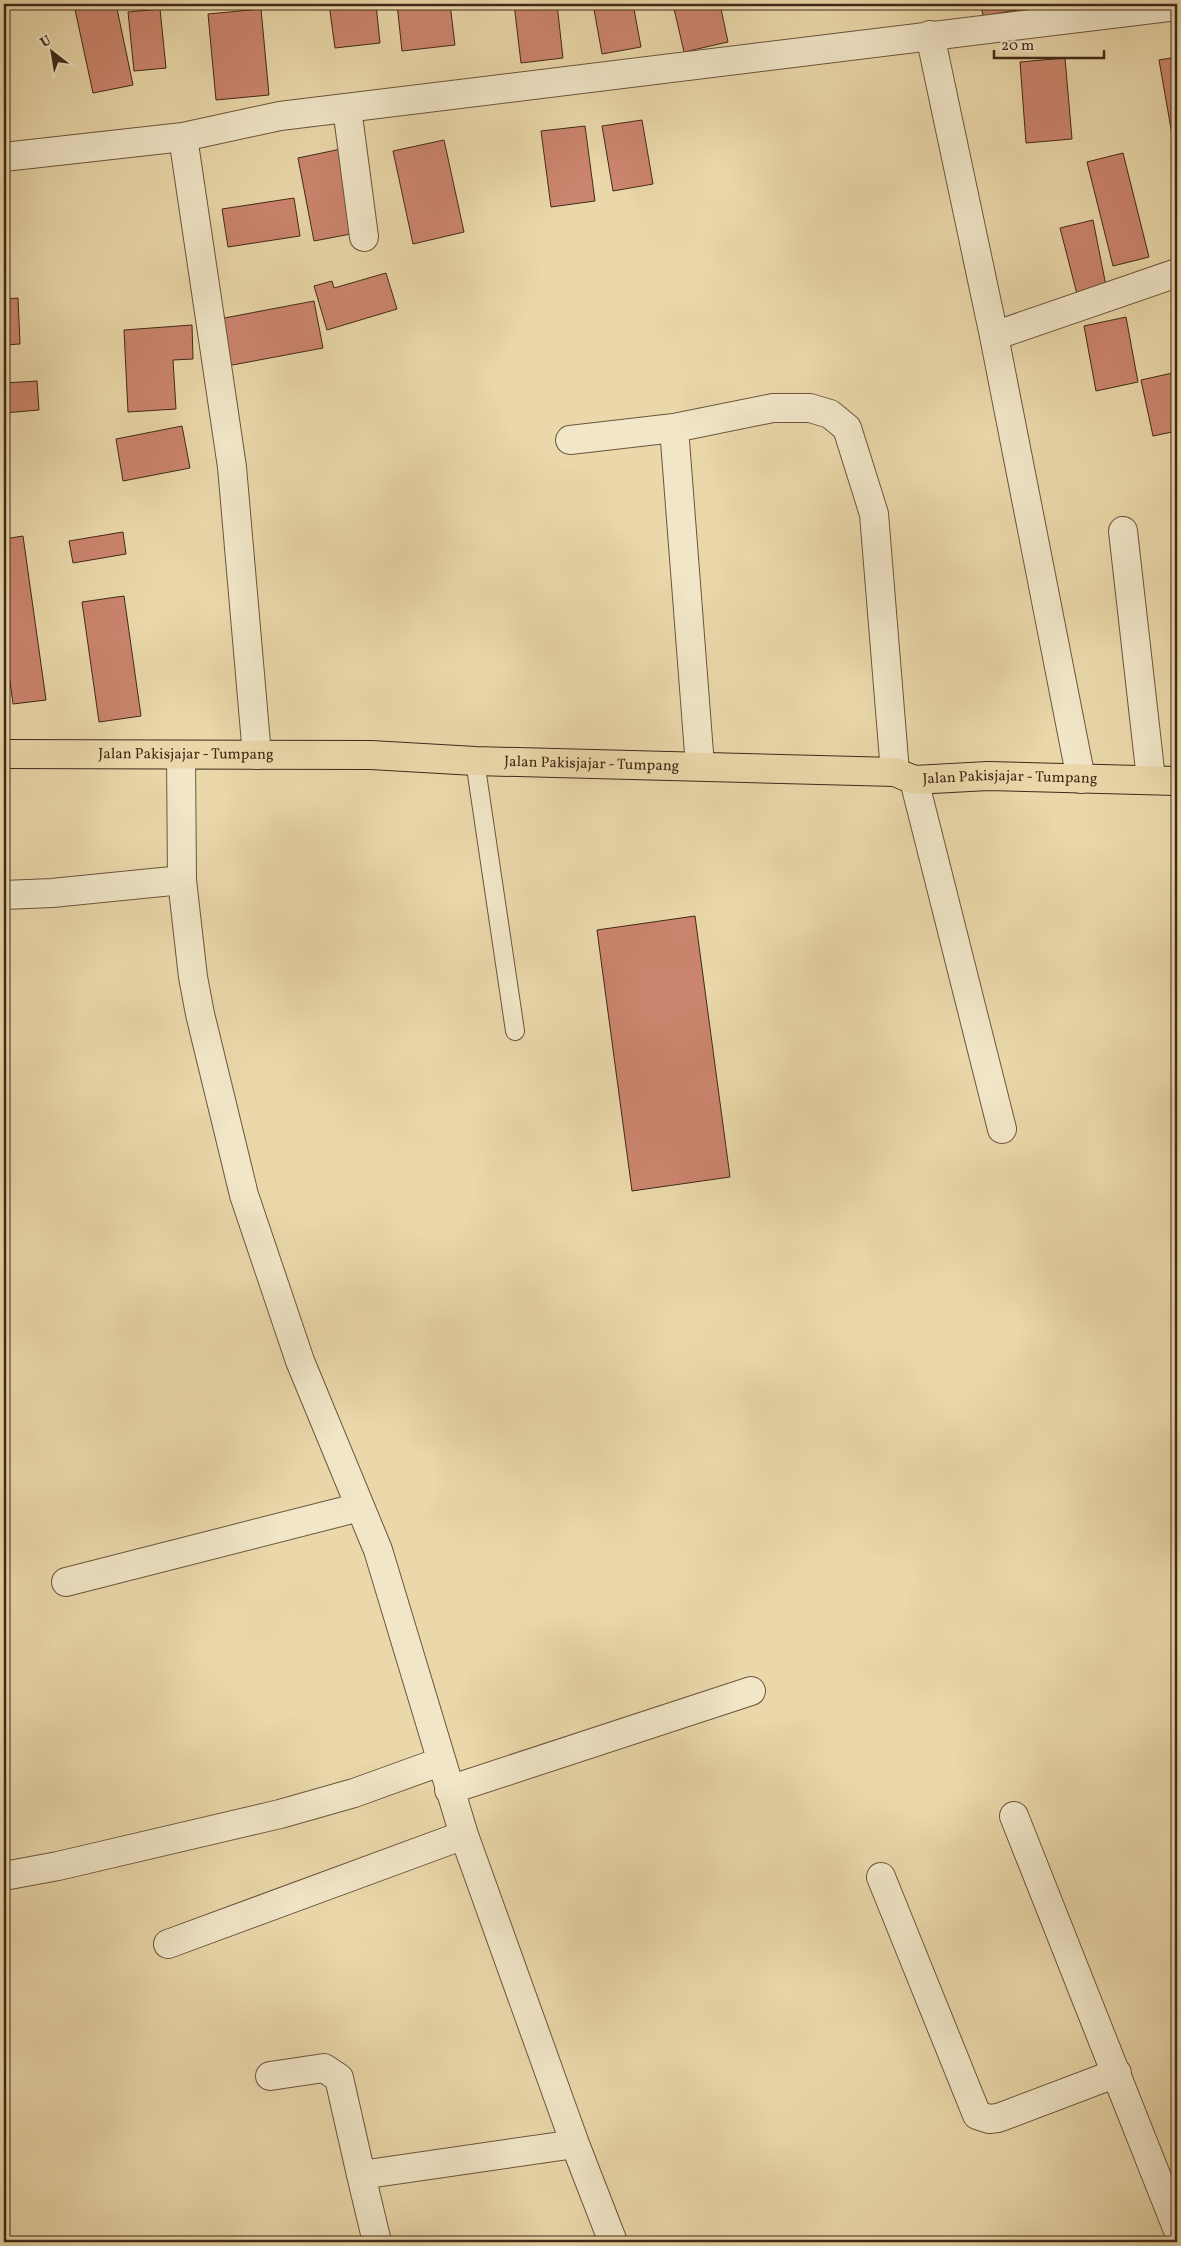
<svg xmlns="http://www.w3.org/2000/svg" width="1181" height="2246" viewBox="0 0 1181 2246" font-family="Vollkorn,serif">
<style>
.building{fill:#cc856e;stroke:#412918}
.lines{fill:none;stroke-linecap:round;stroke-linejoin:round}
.lane-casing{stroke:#6b553c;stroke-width:20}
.street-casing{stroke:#6b553c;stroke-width:30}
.primary-casing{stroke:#412918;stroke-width:30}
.lane{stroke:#f1e6c8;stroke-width:18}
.street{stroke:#f1e6c8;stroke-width:28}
.primary{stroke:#ead8aa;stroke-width:28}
.labels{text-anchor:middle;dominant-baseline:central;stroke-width:5;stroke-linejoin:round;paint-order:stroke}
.street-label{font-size:15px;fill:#412918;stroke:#f1e6c8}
</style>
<rect width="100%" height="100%" fill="#ead8aa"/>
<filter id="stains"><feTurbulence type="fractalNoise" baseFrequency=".004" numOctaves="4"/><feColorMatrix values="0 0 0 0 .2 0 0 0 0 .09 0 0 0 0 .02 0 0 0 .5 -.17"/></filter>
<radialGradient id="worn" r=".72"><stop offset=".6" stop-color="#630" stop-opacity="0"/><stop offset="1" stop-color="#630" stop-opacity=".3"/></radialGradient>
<path class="building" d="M 80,4 L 116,4 L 133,85 L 93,93 L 74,5 Z
M 329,4 L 376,4 L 380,43 L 335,48 Z
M 397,4 L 450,4 L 455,45 L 402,51 Z
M 514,4 L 557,4 L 563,58 L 521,63 Z
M 593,4 L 633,4 L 641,47 L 602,54 Z
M 673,4 L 720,4 L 728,42 L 684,52 Z
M 981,4 L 1028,4 L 1028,8 L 983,16 Z
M 160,9 L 166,68 L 134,71 L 128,12 Z
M 261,9 L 269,95 L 216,100 L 208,14 Z
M 1177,57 L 1177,139 L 1173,140 L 1159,60 Z
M 1065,58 L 1072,139 L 1026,143 L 1020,62 Z
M 642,120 L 653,184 L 613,191 L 602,126 Z
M 585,126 L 595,201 L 551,207 L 541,131 Z
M 444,140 L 464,232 L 413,244 L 393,151 Z
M 341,149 L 356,233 L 314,241 L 298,158 Z
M 1123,153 L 1149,257 L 1113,266 L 1087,162 Z
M 294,198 L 300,236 L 228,247 L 222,209 Z
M 1093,220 L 1106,286 L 1077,294 L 1060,228 Z
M 386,273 L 397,309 L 327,330 L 314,286 L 332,281 L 334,288 Z
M 18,298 L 20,344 L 4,345 L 4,299 Z
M 314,301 L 323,348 L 227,366 L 219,319 Z
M 1177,313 L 1177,349 L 1171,315 Z
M 1126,317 L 1138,382 L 1096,391 L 1084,326 Z
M 192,325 L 193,359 L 173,360 L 176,409 L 128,412 L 124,330 Z
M 1177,372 L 1177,431 L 1153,436 L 1141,380 Z
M 37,381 L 39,410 L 4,413 L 4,383 Z
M 182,426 L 190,468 L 123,481 L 116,439 Z
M 123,532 L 126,554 L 73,563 L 69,541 Z
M 23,536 L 46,700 L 13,704 L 4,635 L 4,539 Z
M 124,596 L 141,716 L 99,722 L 82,602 Z
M 695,916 L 730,1177 L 632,1191 L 597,930 Z"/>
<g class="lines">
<g class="lane-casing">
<path id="lane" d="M 475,761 L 515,1031"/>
</g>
<g class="street-casing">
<path id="street" d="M 930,35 L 994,336 L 1081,779
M 347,108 L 364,237
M 183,137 L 232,467 L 257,755
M 4,157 L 183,137 L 280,116 L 1177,6
M 994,336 L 1177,273
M 674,428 L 700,766
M 570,440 L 674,428 L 773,408 L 810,408 L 830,414 L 847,428 L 874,514 L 895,772
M 1123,531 L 1151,779
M 181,755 L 182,880 L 193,977 L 200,1014 L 244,1195 L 300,1361 L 378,1550 L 464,1835 L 575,2144 L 613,2242
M 914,780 L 1002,1129
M 4,895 L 52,893 L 182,880
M 66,1582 L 360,1507
M 449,1790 L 751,1691
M 1014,1816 L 1177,2228
M 4,1876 L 58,1866 L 280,1814 L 354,1793 L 440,1762
M 881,1877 L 977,2115 L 989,2119 L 998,2118 L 1117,2073
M 168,1944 L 464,1835
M 270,2076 L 324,2068 L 339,2078 L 361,2175 L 575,2144
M 361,2175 L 377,2242"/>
</g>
<g class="primary-casing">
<g id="primary">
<path id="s1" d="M 4,754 L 371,755 L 475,761 L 895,772 L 914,780 L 988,776 L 1177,781"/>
</g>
</g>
<use href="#lane" class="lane"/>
<use href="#street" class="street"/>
<use href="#primary" class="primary"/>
</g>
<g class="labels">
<g class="street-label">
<text stroke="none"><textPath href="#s1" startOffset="182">Jalan Pakisjajar - Tumpang</textPath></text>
<text stroke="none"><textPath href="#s1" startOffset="588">Jalan Pakisjajar - Tumpang</textPath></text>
<text stroke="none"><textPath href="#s1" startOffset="1008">Jalan Pakisjajar - Tumpang</textPath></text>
</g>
</g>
<rect width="1181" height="2246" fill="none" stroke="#ead8aa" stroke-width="20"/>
<rect x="5" y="5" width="1171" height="2236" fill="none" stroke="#412918" stroke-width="2.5"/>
<rect x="10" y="10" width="1161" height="2226" fill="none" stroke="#412918"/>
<g transform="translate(52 52) rotate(329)" stroke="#f1e6c8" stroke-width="4" paint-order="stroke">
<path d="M0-4L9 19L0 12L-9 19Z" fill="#412918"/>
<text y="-8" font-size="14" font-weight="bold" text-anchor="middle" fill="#412918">U</text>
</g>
<path d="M994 50v8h110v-8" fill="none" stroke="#412918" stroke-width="2.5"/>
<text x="1001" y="50" font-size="15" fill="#412918" stroke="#f1e6c8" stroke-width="4" paint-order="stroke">20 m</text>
<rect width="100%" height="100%" filter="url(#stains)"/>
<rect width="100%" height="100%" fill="url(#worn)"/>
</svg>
